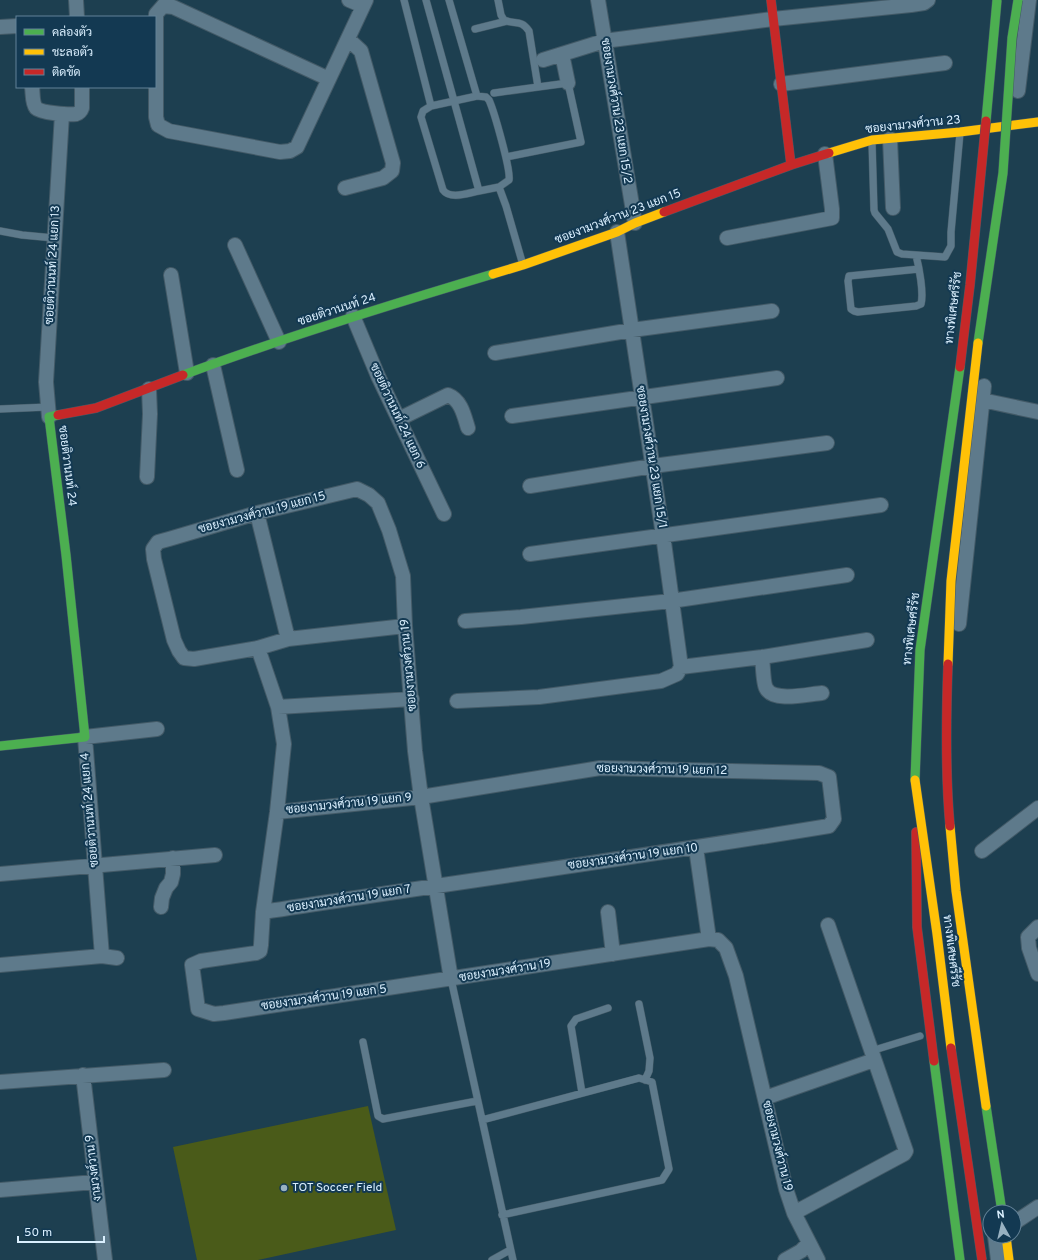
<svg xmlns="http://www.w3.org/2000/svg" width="1038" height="1260" viewBox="0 0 1038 1260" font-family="Overpass,Sarabun,sans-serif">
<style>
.green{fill:#4a5b19}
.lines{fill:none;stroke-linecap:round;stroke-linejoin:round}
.lane-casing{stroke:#435a67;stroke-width:8}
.street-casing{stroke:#435a67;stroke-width:16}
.fast-casing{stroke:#435a67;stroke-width:10}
.slow-casing{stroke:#435a67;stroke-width:10}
.jam-casing{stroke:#435a67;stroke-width:10}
.lane{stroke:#5e7a8b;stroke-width:7}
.street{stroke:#5e7a8b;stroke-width:14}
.fast{stroke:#4caf50;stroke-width:9}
.slow{stroke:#ffc107;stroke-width:9}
.jam{stroke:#c62828;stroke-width:9}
.fast-bridge-casing{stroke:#435a67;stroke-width:10;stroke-linecap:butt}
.slow-bridge-casing{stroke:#435a67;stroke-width:10;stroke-linecap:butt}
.jam-bridge-casing{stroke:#435a67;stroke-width:10;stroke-linecap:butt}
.fast-bridge{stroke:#4caf50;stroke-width:9}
.slow-bridge{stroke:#ffc107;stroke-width:9}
.jam-bridge{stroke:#c62828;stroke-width:9}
.poi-dot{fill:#98b1c1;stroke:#133952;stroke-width:1.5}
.labels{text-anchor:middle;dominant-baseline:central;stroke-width:4;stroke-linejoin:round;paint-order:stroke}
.street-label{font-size:12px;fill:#daeffe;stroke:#133952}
.poi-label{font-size:12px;fill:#daeffe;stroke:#133952;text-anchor:start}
</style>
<rect width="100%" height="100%" fill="#1d3f50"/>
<path class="green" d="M 368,1106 L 396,1230 L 258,1260 L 197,1260 L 173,1147 Z"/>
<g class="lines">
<g class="lane-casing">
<path id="lane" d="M 404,0 L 431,106 L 423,111 L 421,117 L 443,190 C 450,200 468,193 479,191
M 426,0 L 479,191 L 499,187 L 509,180 C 511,170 494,111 489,100 L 486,97 L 477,96 L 449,0
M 498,0 L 501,15 L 504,20 C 515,25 521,19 529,31 L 538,87 L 568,83 L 581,142 L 506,157
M 475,29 L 507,21
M 494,93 L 538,87
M 431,106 L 477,96
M 872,142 L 874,210 L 875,213 L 888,229 L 897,252 L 902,254 L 945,257 L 951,246 L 951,232 L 960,133
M 499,187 L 506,206 L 523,265
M 0,231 L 22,235 L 54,238
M 916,255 C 919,267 924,293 921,304 L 916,306 L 858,312 L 854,311 L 851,309 L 848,281 L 849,276 L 919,269
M 0,409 L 48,407
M 451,979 L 513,1260
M 639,1004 L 650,1058 L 649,1071 L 645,1080
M 363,1042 L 378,1116 L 383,1119 L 477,1101
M 871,1051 L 920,1036
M 582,1093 L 571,1026 L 576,1019 L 608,1008
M 482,1120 L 639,1078 L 652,1082 L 669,1169 L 662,1180 L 502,1215
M 492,1260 L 510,1250"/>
</g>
<g class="street-casing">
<path id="street" d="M 76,0 L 77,17
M 349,0 L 363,6
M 598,0 L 635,223
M 0,27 L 17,26
M 562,54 L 568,83
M 543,60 L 604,41 L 773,19 L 911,5 L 924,3 L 928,0
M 329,79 L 173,7 L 163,6 L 156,14 L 156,117 L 158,125 L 169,131 L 280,152 L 290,151 L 297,147 L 366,0
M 781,84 L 945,63
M 32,87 C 33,94 32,103 36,108 C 41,113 69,115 76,114 C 79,113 81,111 82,108 L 82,87
M 1018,91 L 1029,0
M 890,139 L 893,208
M 345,188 L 383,178 L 392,171 L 393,163 L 361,51 L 348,39
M 727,238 L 832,218 L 832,209 L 825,154
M 235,245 L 279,342
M 171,275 L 187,373
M 353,316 L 378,376 L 444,514
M 495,353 L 632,330 L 772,311
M 213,365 L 237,470
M 982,400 L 1038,412
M 512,416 L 777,378
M 49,417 L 46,382 L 62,114
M 399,419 L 448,395 C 461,400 464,415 468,428
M 147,477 L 150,414 L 149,389
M 530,486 L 653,466 L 827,443
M 257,513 L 288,639
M 530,554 L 881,505
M 465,621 L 521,617 L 671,601 L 847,575
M 959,624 L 984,386
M 405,626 L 288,639 L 258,648 L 194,659 L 184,658 L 179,651 L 174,640 L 154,559 L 153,549 L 158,542 L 169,539 L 257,513 L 357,489 L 369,495 L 378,503 L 389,530 L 403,576 L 405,626 L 415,751 L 421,797 L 451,979
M 258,648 L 278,707 L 284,744 L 277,812 L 263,912 L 261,945 L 260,951 L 256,953 L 201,961 L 192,965 L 198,1009 L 214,1014 L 224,1013 L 709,939 L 718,940 L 726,948 L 736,976 L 786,1189 L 794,1213 L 818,1260
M 762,657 C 763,664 763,683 766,688 C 773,703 808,694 822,693
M 681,667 L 762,657 L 867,640
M 457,701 L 539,697 L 661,681 L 677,674 L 681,667 L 663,535 L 617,232
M 278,707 L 412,699
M 696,848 L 709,939
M 982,851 L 1038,808
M 0,874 L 215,855
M 161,907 L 162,898 L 166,888 L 171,882 L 173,874 L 173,858
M 263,912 C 452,883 641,857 829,826 L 834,819 L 829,777 L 819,773 L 600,768 L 421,797 L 277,812
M 608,912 L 613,954
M 1038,927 L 1028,937 L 1029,948 L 1038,974
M 102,956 L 85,737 L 157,729
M 0,965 L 102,956 L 117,958
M 83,1075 L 105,1260
M 0,1082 L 164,1070
M 765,1098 L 874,1060
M 0,1190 L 95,1182
M 794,1213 L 904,1154 L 906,1151 L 828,925
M 1014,1223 L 1038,1207
M 995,1236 L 998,1260
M 785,1260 L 801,1251 L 809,1243"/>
</g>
<g class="fast-casing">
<path id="fast" d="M 183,375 C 285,337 389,305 493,274
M 0,746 L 85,737 L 66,555 L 49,417 L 58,415
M 934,1061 L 960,1260
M 986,1106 L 1002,1212"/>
</g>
<g class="slow-casing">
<path id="slow" d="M 829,153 L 872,140 L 960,132 L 1038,122
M 493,274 L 523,265 L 617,232 L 635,223 L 664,212
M 1006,1236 L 1009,1260"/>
</g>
<g class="jam-casing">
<path id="jam" d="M 771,0 L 791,165
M 664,212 L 791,165 L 829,153
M 58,415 L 96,408 L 183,375
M 916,832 L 917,927 L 934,1061"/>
</g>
<use href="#lane" class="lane"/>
<use href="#street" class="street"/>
<use href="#fast" class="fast"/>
<use href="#slow" class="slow"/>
<use href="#jam" class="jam"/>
<g class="fast-bridge-casing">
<path id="fast-bridge" d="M 986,121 L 997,0
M 978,343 L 1003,173 L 1012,38 L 1018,0
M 915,780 L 920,650 L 960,367"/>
</g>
<g class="slow-bridge-casing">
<path id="slow-bridge" d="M 948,664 L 951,581 L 978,343
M 915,780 L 937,934 L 951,1048
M 950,826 L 956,891 L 986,1106"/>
</g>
<g class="jam-bridge-casing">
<path id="jam-bridge" d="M 960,367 L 970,285 L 986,121
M 948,664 C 946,718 945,772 950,826
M 951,1048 L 982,1260"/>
</g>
<use href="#fast-bridge" class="fast-bridge"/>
<use href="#slow-bridge" class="slow-bridge"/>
<use href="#jam-bridge" class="jam-bridge"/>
</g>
<circle class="poi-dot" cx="284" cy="1188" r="4"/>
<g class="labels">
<g class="street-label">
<text transform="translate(616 111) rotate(81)">ซอยงามวงศ์วาน 23 แยก 15/2</text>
<text transform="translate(913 125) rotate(-6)">ซอยงามวงศ์วาน 23</text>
<text transform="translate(618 217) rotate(-21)">ซอยงามวงศ์วาน 23 แยก 15</text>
<text transform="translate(53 265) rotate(-87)">ซอยติวานนท์ 24 แยก 13</text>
<text transform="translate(954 308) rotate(-83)">ทางพิเศษศรีรัช</text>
<text transform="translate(337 310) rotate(-18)">ซอยติวานนท์ 24</text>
<text transform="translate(397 416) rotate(65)">ซอยติวานนท์ 24 แยก 6</text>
<text transform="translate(651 457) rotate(81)">ซอยงามวงศ์วาน 23 แยก 15/1</text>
<text transform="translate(67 466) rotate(83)">ซอยติวานนท์ 24</text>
<text transform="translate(262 513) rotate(-15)">ซอยงามวงศ์วาน 19 แยก 15</text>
<text transform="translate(912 629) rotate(-83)">ทางพิเศษศรีรัช</text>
<text transform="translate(409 665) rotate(-95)">ซอยงามวงศ์วาน 19</text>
<text transform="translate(662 770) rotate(1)">ซอยงามวงศ์วาน 19 แยก 12</text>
<text transform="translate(349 804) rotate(-6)">ซอยงามวงศ์วาน 19 แยก 9</text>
<text transform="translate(90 810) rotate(-95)">ซอยติวานนท์ 24 แยก 4</text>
<text transform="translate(633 857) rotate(-8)">ซอยงามวงศ์วาน 19 แยก 10</text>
<text transform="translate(349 899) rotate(-9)">ซอยงามวงศ์วาน 19 แยก 7</text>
<text transform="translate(951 951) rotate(83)">ทางพิเศษศรีรัช</text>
<text transform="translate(505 971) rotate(-9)">ซอยงามวงศ์วาน 19</text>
<text transform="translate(324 998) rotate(-8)">ซอยงามวงศ์วาน 19 แยก 5</text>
<text transform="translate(777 1146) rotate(76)">ซอยงามวงศ์วาน 19</text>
<text transform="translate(94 1168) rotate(-97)">งามวงศ์วาน 9</text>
</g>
<g class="poi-label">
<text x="292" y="1188">TOT Soccer Field</text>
</g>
</g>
<rect x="16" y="16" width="140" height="72" fill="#133952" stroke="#638297"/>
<rect x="24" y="29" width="20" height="6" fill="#4caf50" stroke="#638297"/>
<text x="52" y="36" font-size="12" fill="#daeffe">คล่องตัว</text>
<rect x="24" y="49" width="20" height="6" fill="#ffc107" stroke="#638297"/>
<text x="52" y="56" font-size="12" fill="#daeffe">ชะลอตัว</text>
<rect x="24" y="69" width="20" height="6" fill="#c62828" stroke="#638297"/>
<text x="52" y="76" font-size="12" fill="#daeffe">ติดขัด</text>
<g transform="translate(1002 1224) rotate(352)"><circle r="19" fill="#133952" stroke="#638297"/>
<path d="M0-3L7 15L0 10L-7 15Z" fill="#98b1c1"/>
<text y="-6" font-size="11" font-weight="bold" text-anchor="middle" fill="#daeffe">N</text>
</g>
<path d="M18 1236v6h86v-6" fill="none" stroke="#daeffe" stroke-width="2"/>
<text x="24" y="1236" font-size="12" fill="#daeffe" stroke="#133952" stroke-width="3" paint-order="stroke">50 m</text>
</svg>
